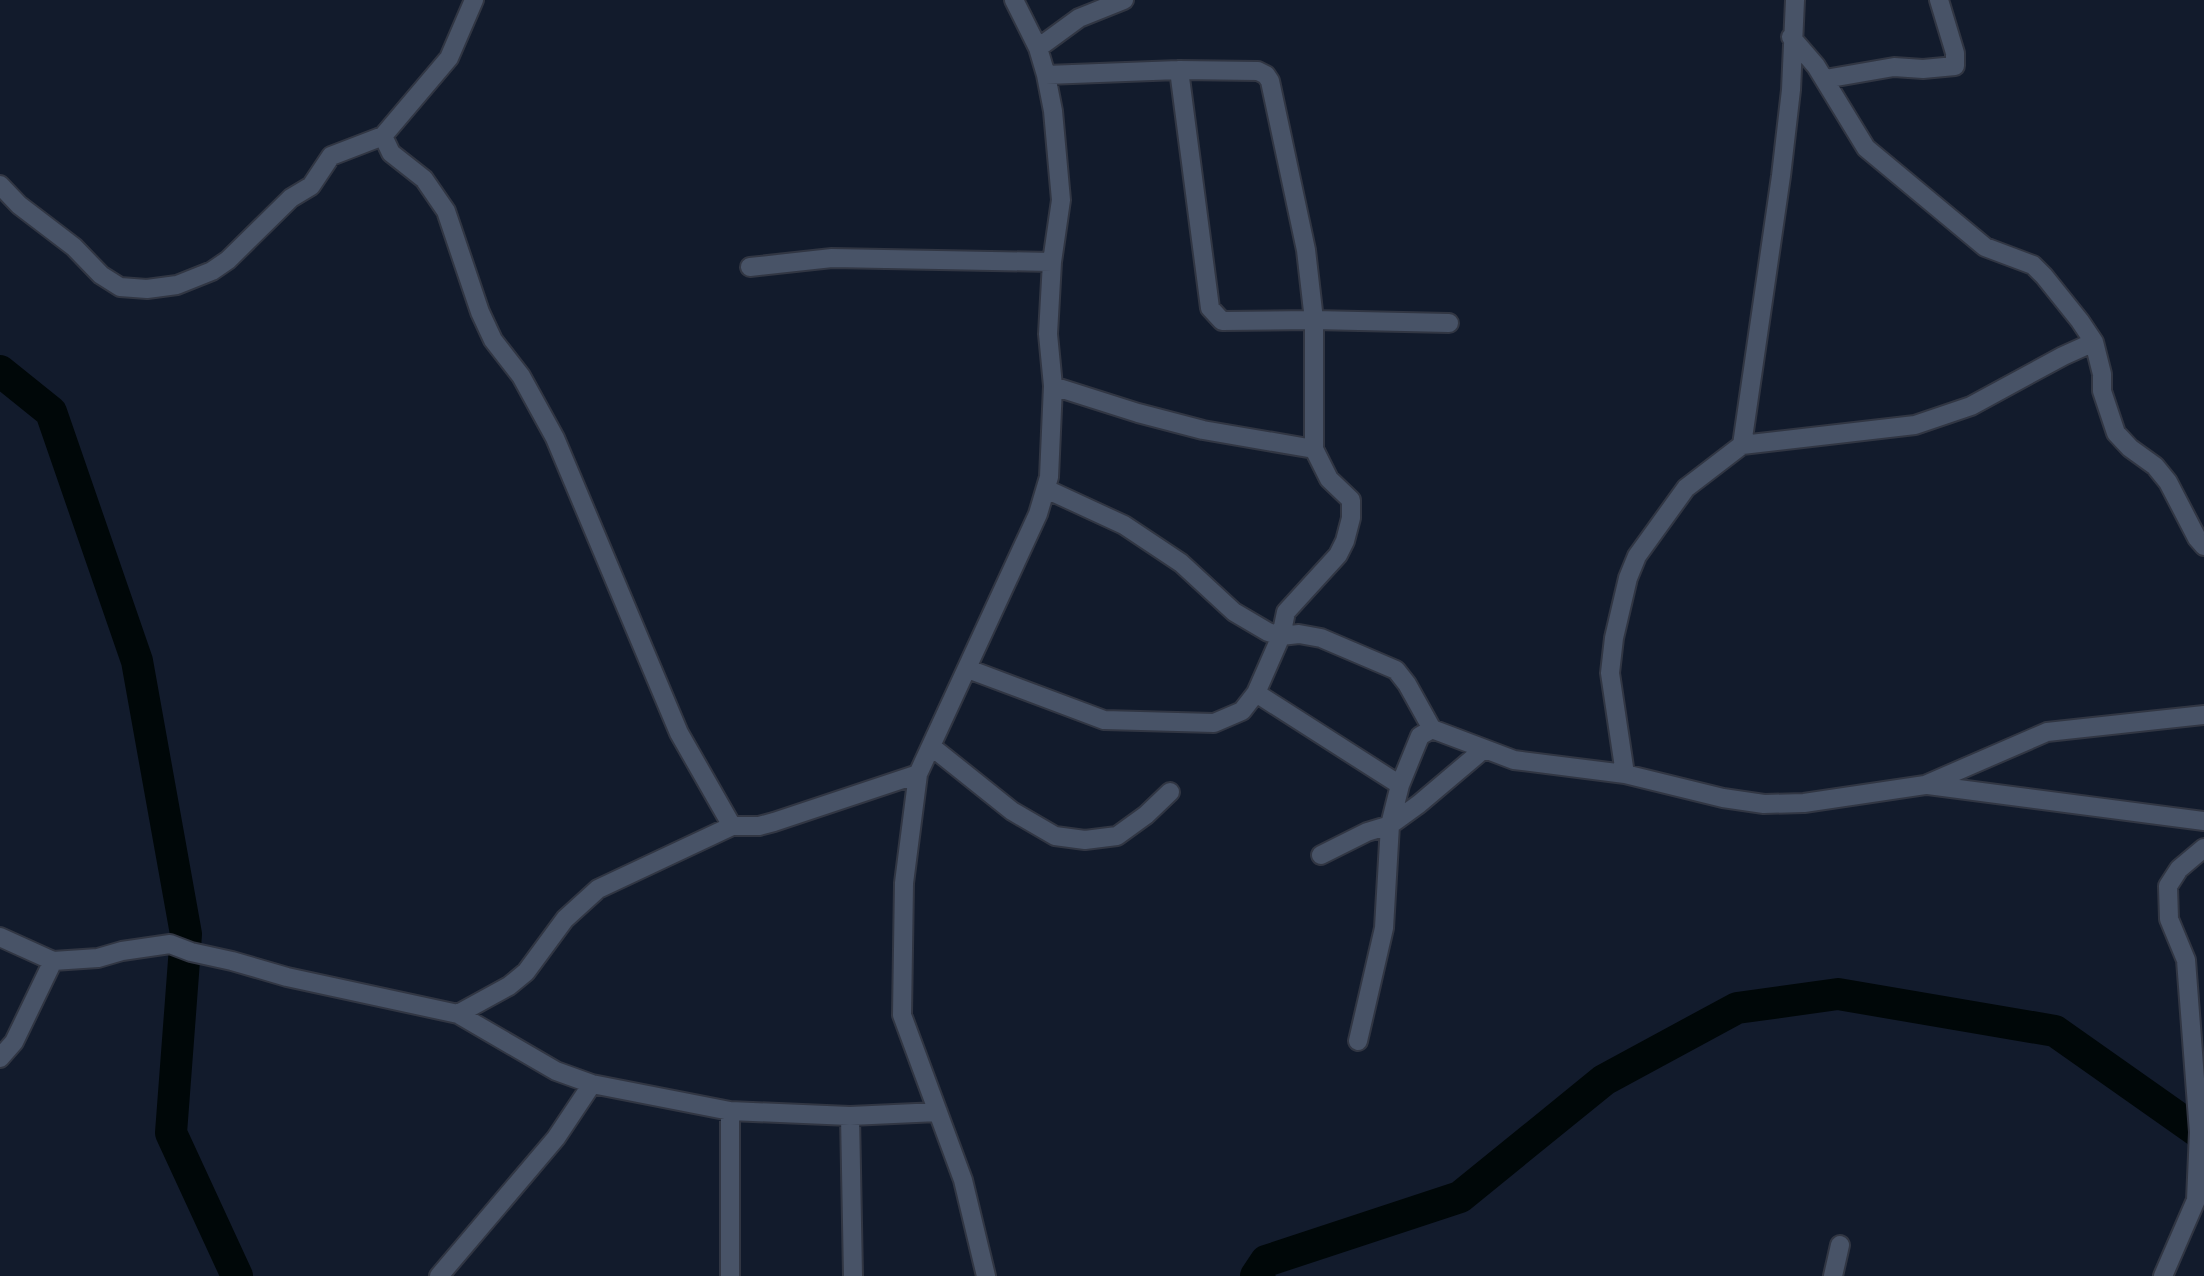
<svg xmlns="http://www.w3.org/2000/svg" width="2204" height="1276" viewBox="0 0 2204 1276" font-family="Literata,serif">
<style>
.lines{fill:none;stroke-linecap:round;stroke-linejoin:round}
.river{stroke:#000708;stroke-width:32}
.street-casing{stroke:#313643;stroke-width:22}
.street{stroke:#485367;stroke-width:18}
</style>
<rect width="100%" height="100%" fill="#121b2c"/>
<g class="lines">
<path class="river" d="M 0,371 L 51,412 L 137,661 L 186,934 L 171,1133 L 237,1276
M 1256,1276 L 1266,1261 L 1460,1197 L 1604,1080 L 1737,1008 L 1838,994 L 2055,1031 L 2204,1136"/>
<g class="street-casing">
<path id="street" d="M 474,0 L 449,58 L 383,136 L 391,153 L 424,179 L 446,211 L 480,312 L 493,340 L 521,376 L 555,438 L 679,733 L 732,826
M 1791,37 L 1816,66 L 1866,148 L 1985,247 L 2033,265 L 2044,276 L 2080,321 L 2094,342 L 2102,374 L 2102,391 L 2116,433 L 2130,448 L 2155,466 L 2168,482 L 2197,538 L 2204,546
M 1038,48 L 1079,18 L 1124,0
M 1179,70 L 1210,308 L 1222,321 L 1314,320 L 1449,323
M 1825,79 L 1894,67 L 1923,69 L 1955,66 L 1955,53 L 1939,0
M 0,185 L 19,205 L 74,247 L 101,275 L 120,287 L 147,289 L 177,285 L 212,271 L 228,260 L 291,198 L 311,186 L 331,156 L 383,136
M 750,267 L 832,258 L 1052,262
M 1053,386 L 1138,413 L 1203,430 L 1314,449
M 1742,445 L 1781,176 L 1791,90 L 1795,0
M 1046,489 L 1124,525 L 1181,563 L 1234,612 L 1268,632 L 1281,636 L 1299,634 L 1321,638 L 1396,670 L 1407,684 L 1432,729 L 1514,760 L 1625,774 L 1723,798 L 1764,804 L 1804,803 L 1925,785 L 2047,732 L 2204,715
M 968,669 L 1104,720 L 1214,723 L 1242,711 L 1256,693 L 1281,636 L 1286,612 L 1338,555 L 1345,541 L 1351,518 L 1351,500 L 1329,479 L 1314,449 L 1314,320 L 1306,250 L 1270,81 L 1266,75 L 1258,71 L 1179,70 L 1046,75
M 1256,693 L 1400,785
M 932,747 L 1012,811 L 1055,836 L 1085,840 L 1117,836 L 1146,815 L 1170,792
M 1625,774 L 1610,673 L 1614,638 L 1628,578 L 1637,556 L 1686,488 L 1742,445 L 1915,425 L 1971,406 L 2063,356 L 2094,342
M 1928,785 L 2204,821
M 1321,855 L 1367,832 L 1390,825 L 1419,804 L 1484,749
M 0,937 L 53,961 L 98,958 L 122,951 L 170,944 L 191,952 L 232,961 L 287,977 L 458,1014 L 556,1071 L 592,1084 L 730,1111 L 850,1116 L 938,1112
M 458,1014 L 509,986 L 526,972 L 565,919 L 598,889 L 732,826 L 759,826 L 774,822 L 918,774
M 1358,1041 L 1384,928 L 1390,825 L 1400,785 L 1420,736 L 1432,729
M 0,1058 L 14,1042 L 53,961
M 730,1111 L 730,1276
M 850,1116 L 853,1276
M 439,1276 L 556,1138 L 592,1084
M 986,1276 L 963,1180 L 902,1015 L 904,883 L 918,774 L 1038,514 L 1049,477 L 1053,386 L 1048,334 L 1052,262 L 1061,200 L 1053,111 L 1046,75 L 1038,48 L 1014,0
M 1833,1276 L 1840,1245
M 2163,1276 L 2196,1200 L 2199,1132 L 2186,960 L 2169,919 L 2168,886 L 2179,869 L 2204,848"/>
</g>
<use href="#street" class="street"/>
</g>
</svg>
